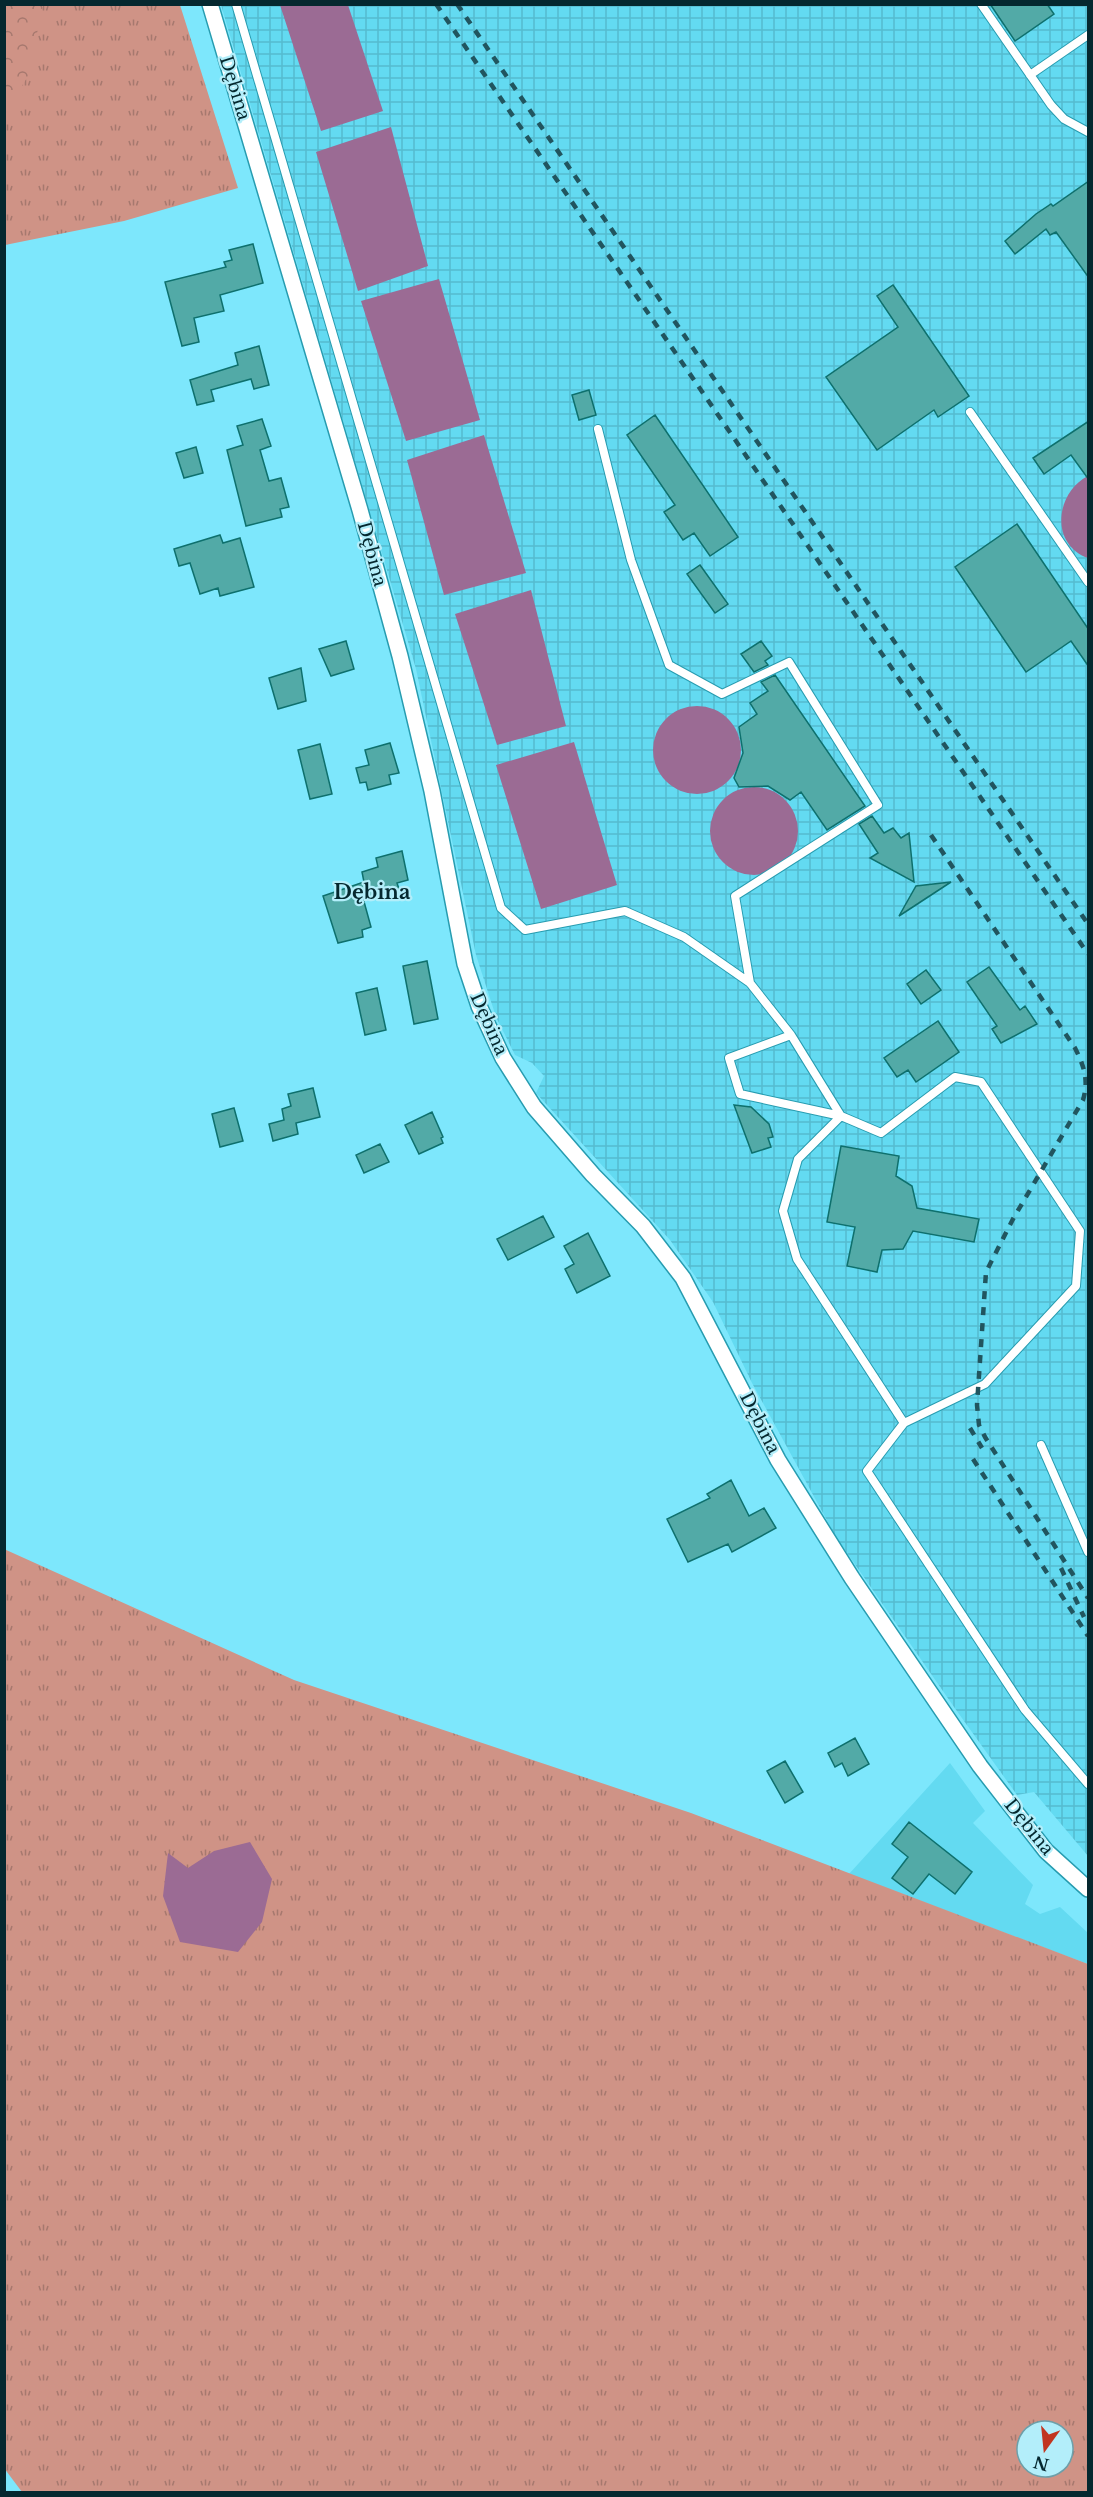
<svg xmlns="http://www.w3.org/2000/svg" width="1093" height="2497" viewBox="0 0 1093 2497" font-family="'Libre Baskerville',serif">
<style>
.built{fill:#63daf1}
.industrial{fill:url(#industrial-grid)}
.grass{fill:url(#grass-tufts);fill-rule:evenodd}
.forest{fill:url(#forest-crowns)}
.water{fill:#9b6b94}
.building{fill:#52aaa7;stroke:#0e706d;stroke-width:1.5}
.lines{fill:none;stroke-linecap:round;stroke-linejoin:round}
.lane-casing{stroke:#279cb0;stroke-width:10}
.street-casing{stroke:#279cb0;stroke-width:18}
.lane{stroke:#fff;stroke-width:8}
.street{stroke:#fff;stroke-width:15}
.rail{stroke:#21555f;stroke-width:4.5;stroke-dasharray:8 8;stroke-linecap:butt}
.labels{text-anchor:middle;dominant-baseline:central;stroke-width:4.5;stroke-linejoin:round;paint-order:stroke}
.street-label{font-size:18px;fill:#05282f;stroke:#b3eefa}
.neighbourhood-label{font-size:20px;font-weight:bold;fill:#05282f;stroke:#b3eefa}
</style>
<defs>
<pattern id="industrial-grid" width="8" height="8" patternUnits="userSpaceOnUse" patternTransform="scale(1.5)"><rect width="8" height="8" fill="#63daf1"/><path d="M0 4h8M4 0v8" fill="none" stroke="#54bbcf"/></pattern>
<pattern id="grass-tufts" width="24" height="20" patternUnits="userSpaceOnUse" patternTransform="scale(1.5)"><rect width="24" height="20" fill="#cf9386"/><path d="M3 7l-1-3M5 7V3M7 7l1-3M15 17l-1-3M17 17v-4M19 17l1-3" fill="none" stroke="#a6786e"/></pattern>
<pattern id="forest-crowns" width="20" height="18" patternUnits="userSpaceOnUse" patternTransform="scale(1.5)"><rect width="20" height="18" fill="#cf9386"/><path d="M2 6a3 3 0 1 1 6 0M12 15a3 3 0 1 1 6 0" fill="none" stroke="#a6786e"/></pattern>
</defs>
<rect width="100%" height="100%" fill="#7de7fc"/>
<path class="built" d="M 950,1763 L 985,1811 L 973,1823 L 1033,1885 L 1025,1904 L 1040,1914 L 1060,1907 L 1088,1933 L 1088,1964 L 849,1874 Z"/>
<path class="industrial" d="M 221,5 L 1088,5 L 1088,1856 L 1034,1792 L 1017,1795 L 954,1707 L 836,1537 L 752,1383 L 713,1302 L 670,1240 L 536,1093 L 544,1076 L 532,1063 L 515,1055 L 496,1017 L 476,955 L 416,669 Z"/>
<path class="grass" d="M 5,5 L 180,5 L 238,188 L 124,221 L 5,245 Z
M 4,1549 L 294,1680 L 691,1813 L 1088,1964 L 1088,2492 L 22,2492 L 4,2468 ZM 1027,2431 L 1063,2431 L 1063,2467 L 1027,2467 Z"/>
<path class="forest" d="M 5,4 L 43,5 L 28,76 L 5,114 Z"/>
<path class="water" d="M 280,5 L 348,5 L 383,111 L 321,131 Z
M 391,127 L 428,266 L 358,291 L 316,152 Z
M 439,279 L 480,420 L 406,441 L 361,301 Z
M 484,435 L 526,573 L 444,595 L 407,460 Z
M 1088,476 L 1088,558 C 1049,544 1056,492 1088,476 Z
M 531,590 L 566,726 L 497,745 L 455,614 Z
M653 750a44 44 0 1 1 88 0a44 44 0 1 1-88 0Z
M 574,742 L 617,885 L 541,909 L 496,765 Z
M710 831a44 44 0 1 1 88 0a44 44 0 1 1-88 0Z
M 250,1842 L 272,1879 L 262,1922 L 238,1952 L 180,1942 L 163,1896 L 168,1853 L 188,1868 L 214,1851 Z"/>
<path class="building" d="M 990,4 L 1047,4 L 1054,14 L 1015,41 Z
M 1089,181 L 1089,278 L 1056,232 L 1050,235 L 1046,229 L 1015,254 L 1005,241 L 1036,214 L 1051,204 L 1053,206 Z
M 253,244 L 263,283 L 220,295 L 224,311 L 194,318 L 199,342 L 182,346 L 165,282 L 226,267 L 224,262 L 232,260 L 229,250 Z
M 893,285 L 969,396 L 938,417 L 934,410 L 877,450 L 826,377 L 898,327 L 877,296 Z
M 259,346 L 269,385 L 254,389 L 251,379 L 211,390 L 214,401 L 197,405 L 190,380 L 238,365 L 235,353 Z
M 589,390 L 596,415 L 579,420 L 572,395 Z
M 655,415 L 738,537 L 710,556 L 694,533 L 683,540 L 664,512 L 675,505 L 627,435 Z
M 262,419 L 271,446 L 260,450 L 269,481 L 281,478 L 289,507 L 280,509 L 282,517 L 246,526 L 227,450 L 243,445 L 237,426 Z
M 1089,421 L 1089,480 L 1071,455 L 1044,474 L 1033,458 Z
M 196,447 L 203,473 L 184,478 L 176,453 Z
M 1017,524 L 1089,630 L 1089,667 L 1071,641 L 1026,672 L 955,567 Z
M 220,535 L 223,543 L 240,538 L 254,587 L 220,596 L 218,588 L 200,594 L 190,563 L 179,566 L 174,549 Z
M 700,565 L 728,604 L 715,613 L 687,574 Z
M 346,641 L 354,669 L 331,676 L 319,649 Z
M 761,641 L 772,656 L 765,661 L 768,665 L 754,672 L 741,654 Z
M 301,668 L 306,701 L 278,709 L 269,678 Z
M 775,675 L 865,806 L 827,830 L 801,792 L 790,800 L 768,786 L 739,787 L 734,778 L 743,753 L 739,727 L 757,714 L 750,703 L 768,691 L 761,682 Z
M 390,743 L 399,773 L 389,775 L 391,784 L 368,790 L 366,782 L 360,783 L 356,768 L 369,765 L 365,750 Z
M 320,744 L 332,794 L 310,799 L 298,750 Z
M 872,816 L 884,833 L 893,828 L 901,838 L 909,833 L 914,882 L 870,858 L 878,853 L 859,824 Z
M 402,851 L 408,880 L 397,883 L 399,889 L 363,898 L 371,927 L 362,930 L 363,937 L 338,943 L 323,896 L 364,882 L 362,872 L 378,867 L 376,858 Z
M 951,882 L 899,916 L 916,886 Z
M 427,961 L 438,1019 L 414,1024 L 403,966 Z
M 989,967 L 1020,1010 L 1025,1006 L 1037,1024 L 1001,1043 L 992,1029 L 997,1026 L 967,982 Z
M 926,970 L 941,990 L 921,1004 L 907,984 Z
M 377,988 L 386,1030 L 365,1035 L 356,993 Z
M 938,1021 L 959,1052 L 916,1082 L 908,1070 L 897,1077 L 884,1058 Z
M 313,1088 L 320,1117 L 296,1123 L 298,1134 L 273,1141 L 269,1124 L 284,1120 L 282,1109 L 291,1106 L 288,1094 Z
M 734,1105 L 751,1107 L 769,1124 L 773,1137 L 768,1138 L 771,1147 L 752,1153 Z
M 234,1108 L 243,1141 L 220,1147 L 212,1114 Z
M 432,1112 L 443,1137 L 441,1138 L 443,1143 L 419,1154 L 405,1125 Z
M 380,1144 L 389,1162 L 364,1173 L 356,1155 Z
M 841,1146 L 899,1156 L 896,1176 L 912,1186 L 917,1208 L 979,1219 L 974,1242 L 913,1231 L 903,1249 L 882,1250 L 877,1272 L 847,1266 L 855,1227 L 827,1222 Z
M 543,1216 L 554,1237 L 508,1260 L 497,1239 Z
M 588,1233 L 610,1276 L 577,1293 L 565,1269 L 574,1264 L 564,1246 Z
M 731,1480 L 749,1516 L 764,1508 L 776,1528 L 732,1552 L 728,1544 L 688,1562 L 667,1519 L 710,1498 L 707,1494 Z
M 855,1738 L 869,1764 L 848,1776 L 842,1763 L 835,1767 L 828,1753 Z
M 785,1761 L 803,1792 L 785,1803 L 767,1771 Z
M 909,1822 L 972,1872 L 955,1894 L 929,1874 L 913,1894 L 892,1878 L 908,1857 L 892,1844 Z"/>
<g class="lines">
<g class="lane-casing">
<path id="lane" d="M 236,4 L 501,908 L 525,930 L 625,911 L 684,937 L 750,983 L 791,1035 L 841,1116
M 981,4 L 1051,105 L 1064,119 L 1088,132
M 1030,75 L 1088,35
M 970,412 L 1088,582
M 598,429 L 631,560 L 669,665 L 722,694 L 789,662 L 878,805 L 735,896 L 750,983
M 791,1035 L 729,1058 L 740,1094 L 841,1116
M 904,1423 L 797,1259 L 783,1211 L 798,1159 L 841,1116 L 881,1133 L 955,1077 L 981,1082 L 1080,1231 L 1076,1286 L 985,1384 L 904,1423 L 867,1471 L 1025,1710 L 1088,1784
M 1041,1445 L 1088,1552"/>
</g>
<g class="street-casing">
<path id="street" d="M 210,4 L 360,510 L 400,656 L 432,791 L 465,964 L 479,1006 L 503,1058 L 534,1107 L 593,1175 L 643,1226 L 683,1278 L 778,1460 L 852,1578 L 980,1766 L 1046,1851 L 1088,1889"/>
</g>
<use href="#lane" class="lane"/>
<use href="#street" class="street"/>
<path class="rail" d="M 436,4 L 1088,954
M 457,4 L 1088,924
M 931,835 L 1075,1048 C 1084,1066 1089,1080 1083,1100 L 1013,1219 L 986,1272 L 977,1405 L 979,1425 L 985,1437 L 1088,1598
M 970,1428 L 982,1448
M 973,1459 L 1088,1636
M 1061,1568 L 1084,1617"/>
</g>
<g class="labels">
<g class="street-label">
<text transform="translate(235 88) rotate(73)">Dębina</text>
<text transform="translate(372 554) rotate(75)">Dębina</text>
<text transform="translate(489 1024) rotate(66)">Dębina</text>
<text transform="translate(760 1423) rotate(63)">Dębina</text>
<text transform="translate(1029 1827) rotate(51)">Dębina</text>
</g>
<g class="neighbourhood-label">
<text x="372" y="892">Dębina</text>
</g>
</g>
<rect width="1093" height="2497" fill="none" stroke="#05282f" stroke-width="12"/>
<g transform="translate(1045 2449) rotate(195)"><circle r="28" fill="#b3eefa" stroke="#6d9fa9" stroke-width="1.5"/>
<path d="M0-4.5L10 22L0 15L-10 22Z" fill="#c1351f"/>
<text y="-9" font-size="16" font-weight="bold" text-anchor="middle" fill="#05282f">N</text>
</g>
</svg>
